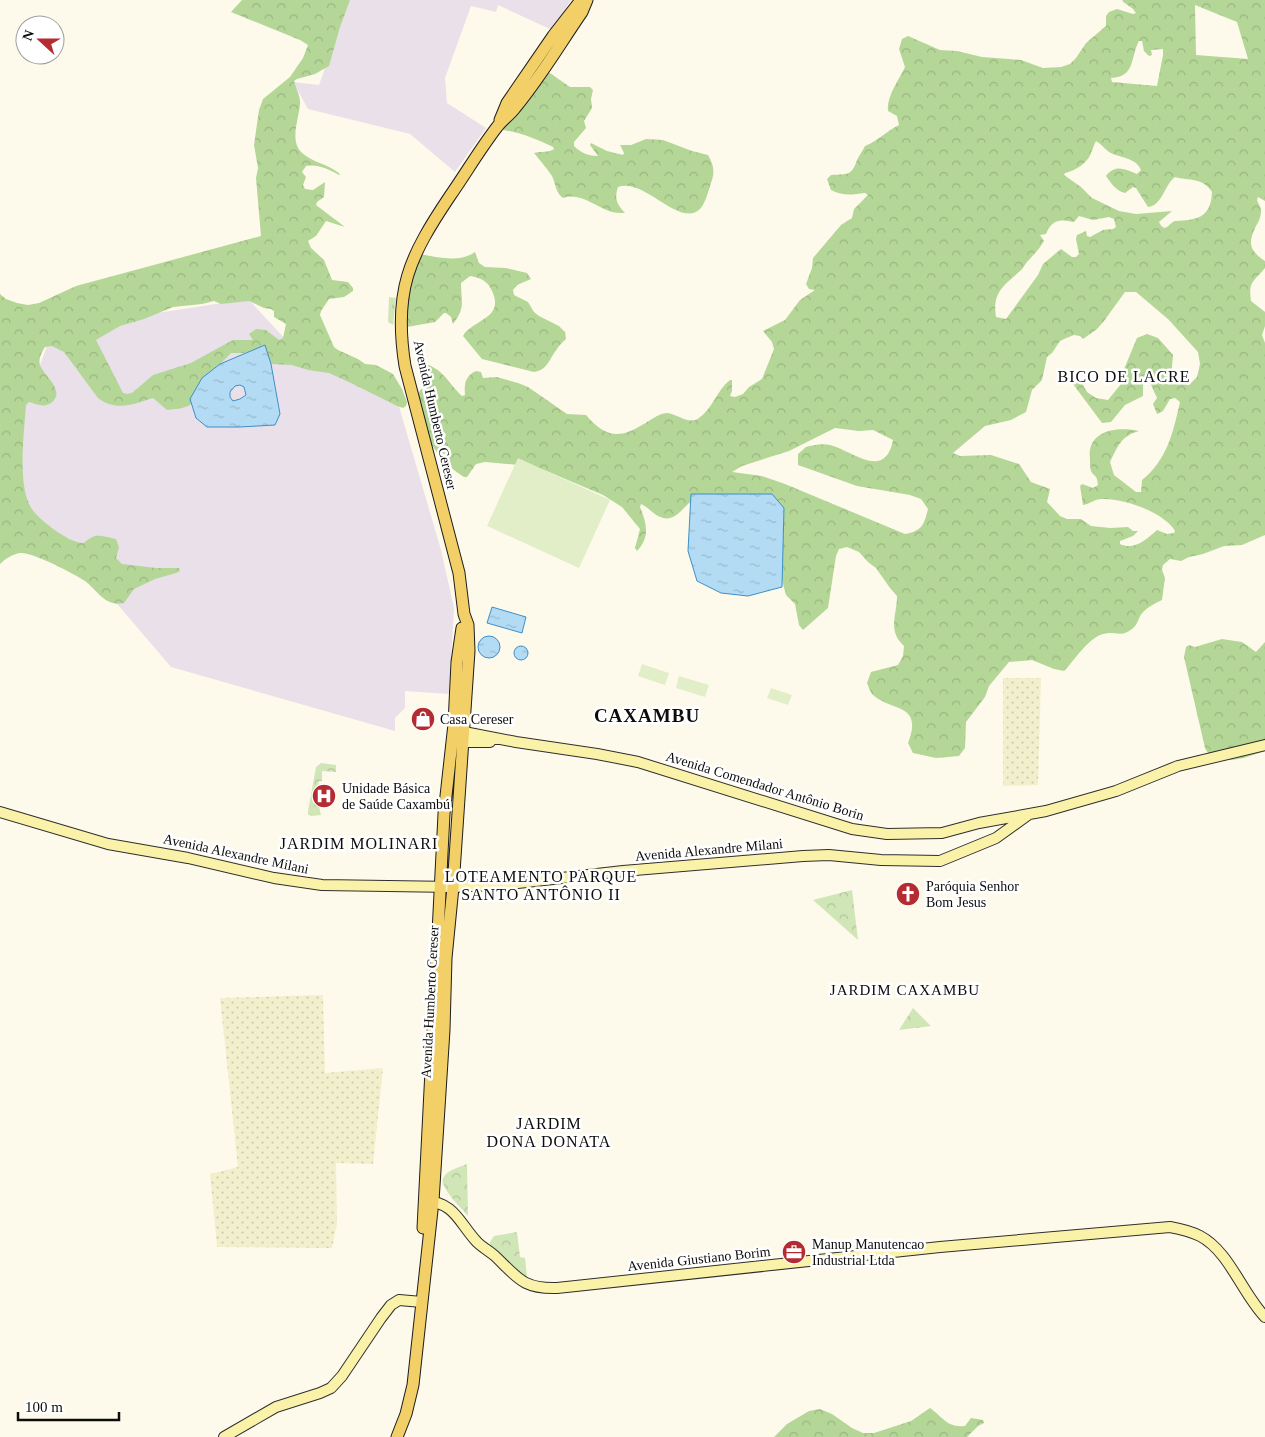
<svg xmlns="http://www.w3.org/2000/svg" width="1265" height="1437" viewBox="0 0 1265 1437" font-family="'Times New Roman',serif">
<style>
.industrial{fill:#e9e0ea}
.farmland{fill:url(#farmland-dots)}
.grass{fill:url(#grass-tufts)}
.forest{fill:url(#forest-crowns);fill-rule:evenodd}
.park{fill:url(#park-crowns)}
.pitch{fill:#e1eec8}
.water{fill:url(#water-ripples);stroke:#3d90c7;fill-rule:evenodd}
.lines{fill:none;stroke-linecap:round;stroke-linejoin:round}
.secondary-casing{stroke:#2e2e2e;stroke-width:12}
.primary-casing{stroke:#1d1d1d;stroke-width:13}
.secondary{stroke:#fbf2a9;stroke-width:10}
.primary{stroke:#f2d067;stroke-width:11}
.labels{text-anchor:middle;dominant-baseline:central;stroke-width:5;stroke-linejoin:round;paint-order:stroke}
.street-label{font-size:14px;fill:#0c0c0c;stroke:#fff}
.poi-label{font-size:14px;fill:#0c0c0c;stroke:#fff;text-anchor:start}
.neighbourhood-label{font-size:15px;letter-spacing:1px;fill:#0c0c0c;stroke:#fff}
.quarter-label{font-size:16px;letter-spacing:1px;fill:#0c0c0c;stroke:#fff}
.district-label{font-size:19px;font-weight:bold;letter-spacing:1px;fill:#0c0c0c;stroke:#fff}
</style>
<defs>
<pattern id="farmland-dots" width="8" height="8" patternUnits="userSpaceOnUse" patternTransform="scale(1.25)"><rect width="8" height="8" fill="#f2efcd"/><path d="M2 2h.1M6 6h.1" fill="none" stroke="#ceccaf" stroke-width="1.8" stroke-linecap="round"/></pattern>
<pattern id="grass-tufts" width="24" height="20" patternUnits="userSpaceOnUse" patternTransform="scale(1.25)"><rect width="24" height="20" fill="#d0e6b7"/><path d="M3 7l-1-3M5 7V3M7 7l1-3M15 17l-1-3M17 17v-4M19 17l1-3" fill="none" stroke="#b1c49c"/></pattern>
<pattern id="forest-crowns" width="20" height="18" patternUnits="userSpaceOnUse" patternTransform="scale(1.25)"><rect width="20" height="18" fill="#b4d697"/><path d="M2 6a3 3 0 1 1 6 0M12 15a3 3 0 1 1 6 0" fill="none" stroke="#9ab681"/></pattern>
<pattern id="park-crowns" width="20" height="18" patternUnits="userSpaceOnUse" patternTransform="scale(1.25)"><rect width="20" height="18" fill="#d0e6b7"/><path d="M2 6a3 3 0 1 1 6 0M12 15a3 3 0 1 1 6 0" fill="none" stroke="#b1c49c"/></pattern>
<pattern id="water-ripples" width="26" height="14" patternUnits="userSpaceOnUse" patternTransform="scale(1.25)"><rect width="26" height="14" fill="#b3dbf3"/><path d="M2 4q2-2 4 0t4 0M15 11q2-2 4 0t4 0" fill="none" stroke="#99bbcf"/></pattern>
</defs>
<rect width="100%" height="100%" fill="#fefaeb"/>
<path class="industrial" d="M 349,0 L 571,0 L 552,30 L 498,5 L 496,12 L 471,6 L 445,78 L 447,103 L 486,128 L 455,172 L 410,134 L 308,109 L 293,82 L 319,85 Z
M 248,299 L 302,357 L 398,403 L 441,550 L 454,608 L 449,694 L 405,691 L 405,708 L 395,718 L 395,731 L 171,667 L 94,577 L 0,476 L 53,329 Z"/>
<path class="farmland" d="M 1003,678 L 1041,678 L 1038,785 L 1003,786 Z
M 323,995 L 325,1073 L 383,1068 L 373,1164 L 336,1163 L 337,1224 L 332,1248 L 217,1247 L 210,1174 L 238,1167 L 220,998 Z"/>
<path class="grass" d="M 389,297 L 396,298 L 393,325 L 388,322 Z"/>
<path class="forest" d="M 242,0 L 350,0 L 340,27 L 329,66 L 315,74 L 297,79 L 294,81 C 296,88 301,98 300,104 C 299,119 289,141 302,153 C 313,163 329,164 340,174 L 339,175 C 328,169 318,164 306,166 L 302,172 L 306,177 L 303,185 L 305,189 L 313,190 L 325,182 L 324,197 L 317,202 L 316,205 L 345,227 L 326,221 L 316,236 L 308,241 L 311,248 L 324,260 L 332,280 L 348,282 L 353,288 L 353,291 L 344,297 L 329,299 L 321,311 L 320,315 L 334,347 L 338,350 L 358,359 L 365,364 L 376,365 L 393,374 L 402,389 L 407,402 L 406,406 L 403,408 L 397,406 L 353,384 L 329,373 L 308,370 L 292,365 L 271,364 L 260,352 L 255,350 L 243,353 L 231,353 C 222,364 207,372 200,383 C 196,390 196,400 190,405 C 184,409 173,409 167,410 L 153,398 C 134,404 116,412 98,398 L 64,352 L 52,346 L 45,347 C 42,352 38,359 40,365 C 43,375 67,391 51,403 C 44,408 36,404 29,402 L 26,405 C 24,433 18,479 29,504 C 34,515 47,524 56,531 C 64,536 74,543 84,543 C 96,532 101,536 116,539 L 119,547 L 116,558 L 122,564 L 156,568 L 179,568 L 180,571 L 176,573 L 155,579 L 134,589 L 124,603 C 105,607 98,591 85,581 C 75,574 31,551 20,553 C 13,554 5,559 0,564 L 0,294 L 6,299 L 17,303 L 28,305 L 39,303 L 76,286 L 261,236 L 256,178 L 258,168 L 254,145 L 259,110 L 263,99 L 290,77 L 303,58 L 308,45 L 300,40 L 231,12 ZM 214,301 L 221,304 L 249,301 L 264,308 L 271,309 L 274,311 L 274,317 L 286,324 L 283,338 L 279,340 L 266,330 L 256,329 L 249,334 L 253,340 L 233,340 L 191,363 L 153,375 L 132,393 L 127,394 L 123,393 L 96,340 L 120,326 L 144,319 L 173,307 L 202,304 Z
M 1123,0 L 1265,0 L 1265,201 L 1258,197 L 1257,200 C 1258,204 1261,206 1261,211 C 1261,217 1259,221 1256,226 C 1247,244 1250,251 1265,261 L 1265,268 C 1254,282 1248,280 1251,301 L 1265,312 L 1265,326 L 1262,335 L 1265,343 L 1265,535 L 1242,545 L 1224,546 L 1203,554 L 1189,557 L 1181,561 L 1170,559 L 1163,565 L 1162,570 L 1165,578 L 1162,600 C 1154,604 1145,608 1140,616 C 1137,623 1136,627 1129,631 C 1121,637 1112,631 1103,634 C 1087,639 1076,659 1064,671 L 1054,669 L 1032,660 L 1009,662 L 989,686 L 985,697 L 966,722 L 965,748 L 959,756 L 936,758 L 913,753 L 908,743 C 924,702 890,712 872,694 C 870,691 868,686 867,683 L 871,672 L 898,665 L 903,656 L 904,646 C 887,630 897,616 897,596 L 890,588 L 876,568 L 868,562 L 859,552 L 847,547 L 839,549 L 836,556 L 828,608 L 803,630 L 799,625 L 795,604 L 786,595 L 782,580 L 776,565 L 693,500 C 683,506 675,525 658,516 C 652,513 648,507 641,504 L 640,507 C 647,524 650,537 637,551 L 635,548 L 640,529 L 622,507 L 603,495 L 549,472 L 531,466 L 485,462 L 476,464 L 467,477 L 464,477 C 444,465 425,440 419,417 C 418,409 419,400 419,392 L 421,389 L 428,386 L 421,367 L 429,365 C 446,373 449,384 462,396 L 465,395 C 464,384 465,376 476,371 L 481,372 L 483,378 L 497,377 L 518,383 L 528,387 L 567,414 L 586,415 C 604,436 618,440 642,425 C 650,421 657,414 666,413 C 677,413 689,426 699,418 C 713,408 717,390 730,380 L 732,380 L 732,391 L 730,396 L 735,397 L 743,394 L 749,387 L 762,379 L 774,349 L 772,342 L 763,331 L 785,320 L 800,300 L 815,290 L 809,289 L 806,284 L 812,268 L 813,258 L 841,225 L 852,218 L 854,209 L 868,195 L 865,193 C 851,195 843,196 831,190 L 827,179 L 831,175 C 847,174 852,176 857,160 C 859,155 863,151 865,146 C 879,140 885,132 899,125 L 897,116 L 888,111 C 886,97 899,80 905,67 L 899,49 L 902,39 L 908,36 L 940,50 L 957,51 L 982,57 L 1021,60 L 1043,68 L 1061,67 L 1070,64 L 1076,58 L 1086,43 L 1106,26 L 1106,16 L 1109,12 L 1117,9 L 1133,14 L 1136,13 L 1133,9 L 1122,1 ZM 1195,5 L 1237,22 L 1248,59 L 1196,55 ZM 1139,41 L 1142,41 L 1144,51 L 1149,56 L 1152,55 L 1151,50 L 1163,49 L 1163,55 L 1157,86 L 1112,82 L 1111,78 C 1136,77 1130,57 1139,41 ZM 1096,141 C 1101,144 1105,149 1109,152 C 1119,158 1136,157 1141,170 L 1137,174 C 1125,169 1115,164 1106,176 C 1111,183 1116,191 1125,193 L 1133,187 L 1136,188 L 1148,207 C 1162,206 1165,184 1175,177 C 1189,181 1203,177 1212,192 C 1211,218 1197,220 1175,221 C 1168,224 1165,234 1159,222 L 1172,211 L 1136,214 L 1119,211 L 1092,198 L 1081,187 L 1064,175 L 1065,173 C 1076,170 1087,164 1091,153 C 1093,148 1094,145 1096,141 ZM 1079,216 L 1093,220 L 1109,217 L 1114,219 L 1116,227 L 1113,229 L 1103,230 L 1090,237 L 1087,236 L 1086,231 L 1077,235 L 1076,239 L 1079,254 L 1076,257 L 1072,257 L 1061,249 L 1043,264 L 1038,275 L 1006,319 L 996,317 C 992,292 1004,286 1020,271 C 1023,269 1024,265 1027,262 C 1034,254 1038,251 1044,241 L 1040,235 L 1046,234 C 1052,219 1060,219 1074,222 ZM 1125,292 L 1136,292 L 1168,319 L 1198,352 L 1200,364 L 1197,377 L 1189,385 L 1179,383 L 1171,378 L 1173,355 L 1158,338 L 1147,334 L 1137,338 L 1122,374 L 1121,384 L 1108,400 L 1096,398 L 1087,392 L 1080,380 L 1073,384 L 1102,423 L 1111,422 L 1125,405 L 1143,396 L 1143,381 L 1147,376 L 1157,398 L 1153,404 L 1157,414 L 1163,411 L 1170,399 L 1175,398 L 1180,402 C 1173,433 1167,460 1142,480 L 1141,492 L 1136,492 L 1114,475 L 1110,462 C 1118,446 1121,436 1139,431 C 1118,426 1086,430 1090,459 C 1090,462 1090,468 1091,471 C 1095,478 1097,474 1098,485 L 1093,488 L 1082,484 L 1080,486 L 1083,505 C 1090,504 1094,499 1102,499 C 1123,498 1164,512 1175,531 L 1174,533 L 1167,534 L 1157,530 C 1147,539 1134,551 1120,544 L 1120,541 L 1133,536 L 1138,531 L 1133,531 L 1128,527 L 1110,528 L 1091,526 L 1081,519 L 1067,519 L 1060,516 L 1047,502 L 1050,489 L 1031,482 L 1019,464 L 991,455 L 960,456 L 953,453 L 985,426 L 1011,420 L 1026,412 L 1032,390 L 1042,380 L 1047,357 L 1052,353 L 1060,341 L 1064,339 L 1074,335 L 1080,336 L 1083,339 L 1097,329 L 1104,321 ZM 835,428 L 859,431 L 873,430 L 893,440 C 885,481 853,451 830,445 C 822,443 813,445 806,447 L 798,454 L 798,465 L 857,486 L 910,495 L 921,499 L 928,509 C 924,525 922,531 905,534 L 785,484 L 762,476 L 732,472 L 742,466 L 789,451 Z
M 547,71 L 570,87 L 590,87 L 593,90 L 591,99 L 592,108 L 584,121 L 586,128 L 574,142 L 574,146 C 581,153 589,156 598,156 L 590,145 L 591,143 L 607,151 L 623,155 L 624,153 L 620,145 L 631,145 L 646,139 L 663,140 L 692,151 L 708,155 C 713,164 715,170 712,180 C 709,188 706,203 700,209 C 680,229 644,177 618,187 C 614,199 617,204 625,213 C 620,213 614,213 609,211 C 594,205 578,192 563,198 C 555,192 556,184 552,176 C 547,168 540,161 534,153 C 540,151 549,153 554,149 L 553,147 C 534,138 517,131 496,129 Z
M 475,252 L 479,263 L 485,267 L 506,268 L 527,273 L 531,279 L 517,285 L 513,290 L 514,295 L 528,302 L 534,312 L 539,316 L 559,326 L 565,332 L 566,339 C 563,342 559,345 557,349 C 549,359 548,370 534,372 L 482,359 L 463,336 C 473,319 505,319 492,291 C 488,281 481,278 470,276 L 461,283 C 461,302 466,307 453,324 L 451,317 L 446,313 L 444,313 L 435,322 L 407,327 L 405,323 L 414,253 C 433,256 459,264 475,252 Z
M 1222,639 L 1242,642 L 1256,652 L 1265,642 L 1265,751 C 1247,757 1215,770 1205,748 L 1184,657 L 1186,647 L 1189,645 L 1195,647 Z
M 930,1408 C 943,1417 947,1428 965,1426 L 971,1418 L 983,1420 L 984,1423 L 978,1426 L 967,1437 L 774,1437 L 787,1424 L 809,1411 L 820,1409 L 832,1414 L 852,1428 L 863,1433 L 874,1433 L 911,1421 Z"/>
<path class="park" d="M 321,763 L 336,765 L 336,772 L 322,771 L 322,781 L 319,781 L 318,785 L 316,787 L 321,798 L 317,798 L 321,815 L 311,816 L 308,814 L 308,811 L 316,767 Z
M 852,890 L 858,940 L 813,900 Z
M 913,1008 L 931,1026 L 899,1030 Z
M 467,1164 L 468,1216 C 462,1209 439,1187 443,1178 C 447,1170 460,1167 467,1164 Z
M 517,1232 L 520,1257 L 525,1258 L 527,1276 L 523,1276 L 490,1246 L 490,1242 L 494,1236 Z"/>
<path class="pitch" d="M 518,458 L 610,500 L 579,568 L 487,526 Z
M 642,664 L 669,673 L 665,685 L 638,676 Z
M 679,676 L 709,685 L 705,697 L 676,688 Z
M 771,688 L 792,695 L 788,705 L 767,698 Z"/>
<path class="water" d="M 265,345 L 271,364 L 280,414 L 275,425 L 240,427 L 207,427 L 196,418 L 190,399 L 202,378 L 220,364 ZM 240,385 L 244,387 L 246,395 L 240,399 L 233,401 L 230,397 L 230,392 L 235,386 Z
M 691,494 L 772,494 L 784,508 L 782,587 L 748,596 L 721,593 L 697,581 L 688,551 Z
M 492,607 L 526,617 L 522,633 L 487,623 Z
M478 647a11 11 0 1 1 22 0a11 11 0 1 1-22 0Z
M514 653a7 7 0 1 1 14 0a7 7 0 1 1-14 0Z"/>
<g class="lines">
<g class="secondary-casing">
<path id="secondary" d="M 464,732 L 516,742 L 597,754 L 638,762 L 852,829 L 887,834 L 942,833 L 979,823 L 1046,811 L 1116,791 L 1178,766 L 1265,745
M 457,742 L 490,742
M 0,812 L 108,844 L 188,858 L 274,878 L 322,885 L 453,887 L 509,884 L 623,871 L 803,856 L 829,855 L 881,860 L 940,861 L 996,838 L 1028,815
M 425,1201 C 455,1202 459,1223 477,1242 C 482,1247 489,1251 495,1256 C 518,1278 523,1289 557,1288 L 940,1247 L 1170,1227 C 1181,1229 1190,1231 1200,1236 C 1229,1251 1242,1293 1265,1317
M 224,1437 L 276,1407 L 320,1393 L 331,1388 L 342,1376 L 381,1318 L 391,1305 L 399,1300 L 422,1302"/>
</g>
<g class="primary-casing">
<path id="primary" d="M 500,120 L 507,103 L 553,36 L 581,0
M 423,1228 L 444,814 L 454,724 L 457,662 L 462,628
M 397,1437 L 406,1414 L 413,1385 L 433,1201 L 444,1030 L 446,958 L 453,887 L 469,651 L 468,625 L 464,614 L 459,573 L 405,366 C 393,291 409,257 450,196 C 466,173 480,149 497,127 C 502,120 510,115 515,108 C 540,78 560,44 582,12 L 587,0"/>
</g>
<use href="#secondary" class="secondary"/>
<use href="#primary" class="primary"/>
</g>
<defs>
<g id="shop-disc" transform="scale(1.25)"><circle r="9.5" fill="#b52b32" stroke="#fff"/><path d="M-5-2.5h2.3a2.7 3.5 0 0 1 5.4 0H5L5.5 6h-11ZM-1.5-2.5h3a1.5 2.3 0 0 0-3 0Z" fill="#fff"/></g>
<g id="hospital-disc" transform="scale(1.25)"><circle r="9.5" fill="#b52b32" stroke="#fff"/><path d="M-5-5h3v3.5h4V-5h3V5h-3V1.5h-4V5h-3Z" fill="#fff"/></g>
<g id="church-disc" transform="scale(1.25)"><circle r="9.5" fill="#b52b32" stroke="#fff"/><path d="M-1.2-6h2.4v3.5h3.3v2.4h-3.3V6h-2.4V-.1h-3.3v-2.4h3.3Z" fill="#fff"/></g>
<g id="office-disc" transform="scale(1.25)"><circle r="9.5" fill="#b52b32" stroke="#fff"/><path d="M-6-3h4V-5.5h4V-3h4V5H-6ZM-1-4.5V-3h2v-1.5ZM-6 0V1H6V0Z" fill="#fff"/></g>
</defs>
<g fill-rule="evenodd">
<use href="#shop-disc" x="423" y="719"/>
<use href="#hospital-disc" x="324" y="796"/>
<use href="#church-disc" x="908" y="894"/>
<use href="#office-disc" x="794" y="1252"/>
</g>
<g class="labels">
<g class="street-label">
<text transform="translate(435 415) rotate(77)">Avenida Humberto Cereser</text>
<text transform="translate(765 786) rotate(17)">Avenida Comendador Antônio Borin</text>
<text transform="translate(709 850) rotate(-5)">Avenida Alexandre Milani</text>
<text transform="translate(236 854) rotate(12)">Avenida Alexandre Milani</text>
<text transform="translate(430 1002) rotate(-87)">Avenida Humberto Cereser</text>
<text transform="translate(699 1259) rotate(-6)">Avenida Giustiano Borim</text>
</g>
<g class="poi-label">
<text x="440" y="719">Casa Cereser</text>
<text x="342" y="788">Unidade Básica<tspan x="342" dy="16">de Saúde Caxambú</tspan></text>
<text x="926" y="886">Paróquia Senhor<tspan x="926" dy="16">Bom Jesus</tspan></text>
<text x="812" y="1244">Manup Manutencao<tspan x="812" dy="16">Industrial Ltda</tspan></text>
</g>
<g class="neighbourhood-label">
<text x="905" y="990">JARDIM CAXAMBU</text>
</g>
<g class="quarter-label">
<text x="1124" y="376">BICO DE LACRE</text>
<text x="359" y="843">JARDIM MOLINARI</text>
<text x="541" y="876">LOTEAMENTO PARQUE<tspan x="541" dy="18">SANTO ANTÔNIO II</tspan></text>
<text x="549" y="1123">JARDIM<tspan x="549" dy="18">DONA DONATA</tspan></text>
</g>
<g class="district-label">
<text x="647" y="715">CAXAMBU</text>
</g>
</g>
<g transform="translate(40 40) rotate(291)"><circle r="24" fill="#ffffff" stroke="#9e9e9e"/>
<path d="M0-4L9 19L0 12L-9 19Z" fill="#b52b32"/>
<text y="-8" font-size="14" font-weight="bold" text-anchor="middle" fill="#0c0c0c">N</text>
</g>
<path d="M18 1412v8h101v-8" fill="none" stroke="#0c0c0c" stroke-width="2.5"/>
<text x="25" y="1412" font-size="15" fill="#0c0c0c" stroke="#ffffff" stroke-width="4" paint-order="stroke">100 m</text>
</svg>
